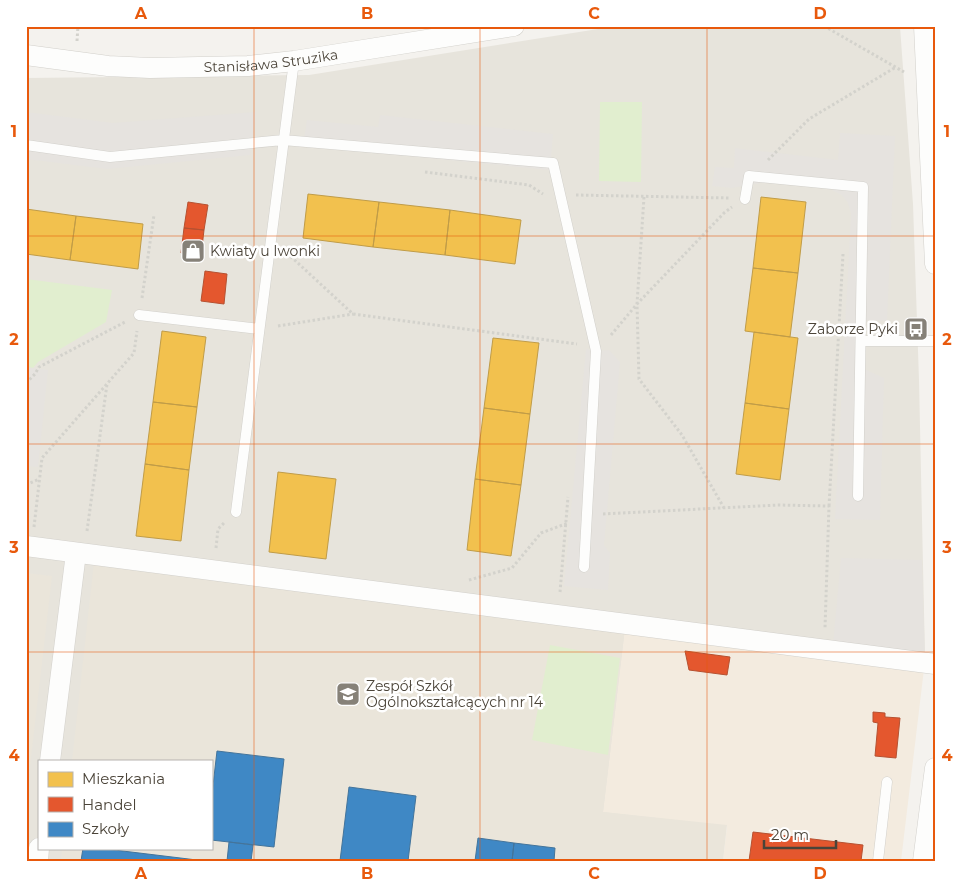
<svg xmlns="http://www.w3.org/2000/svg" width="961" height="887" viewBox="0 0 961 887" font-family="Montserrat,sans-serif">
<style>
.residential{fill:#e7e4dc;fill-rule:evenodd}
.commercial{fill:#f3ebdf}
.education{fill:#eae5da}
.green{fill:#e1eecf}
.parking{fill:#e6e3df}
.homes{fill:#f2c14e;stroke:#c09c48}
.shops{fill:#e4572e;stroke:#b65131}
.schools{fill:#3f88c5;stroke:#43749b}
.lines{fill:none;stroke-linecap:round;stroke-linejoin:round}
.lane-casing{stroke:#d2d0cb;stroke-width:11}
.street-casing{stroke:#d2d0cb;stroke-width:21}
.path{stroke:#d3d2cc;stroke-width:3;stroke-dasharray:2.5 2.5;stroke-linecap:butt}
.lane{stroke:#fdfdfc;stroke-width:10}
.street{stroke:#fdfdfc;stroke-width:20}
.grid{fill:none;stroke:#e8590c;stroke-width:1;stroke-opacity:0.55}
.labels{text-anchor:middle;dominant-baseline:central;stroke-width:5;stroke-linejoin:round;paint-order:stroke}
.street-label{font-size:14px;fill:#4b4439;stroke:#fff}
.poi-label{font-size:14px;fill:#4b4439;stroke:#fff;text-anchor:start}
.neatline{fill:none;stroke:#e8590c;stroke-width:2}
.grid-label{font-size:16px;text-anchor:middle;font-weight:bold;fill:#e8590c}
</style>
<rect width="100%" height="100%" fill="#f4f2ee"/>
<path class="residential" d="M 617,26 L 900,27 L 913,204 L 919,380 L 925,658 L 625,628 L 723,861 L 26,861 L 26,78 L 309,75 ZM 39,761 L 211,761 L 211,848 L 39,848 Z"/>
<path class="commercial" d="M 625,628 L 924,669 L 901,861 L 723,861 L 727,826 L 603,812 Z"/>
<path class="education" d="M 94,562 L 625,628 L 603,812 L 727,825 L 723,861 L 61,861 L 62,848 L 211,848 L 211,761 L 72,761 Z
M 26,573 L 52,576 L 26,801 Z"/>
<path class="green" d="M 600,102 L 642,102 L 641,182 L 599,181 Z
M 26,279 L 112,290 L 106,322 L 38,362 L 33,368 L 26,367 Z
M 550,645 L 620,658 L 608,755 L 532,740 Z"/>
<path class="parking" d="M 26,112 L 113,123 L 256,112 L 250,155 L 107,169 L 26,159 Z
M 380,115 L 553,134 L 550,170 L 303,146 L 307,120 L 378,127 Z
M 840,133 L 895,136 L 887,321 L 866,320 L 864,369 L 884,378 L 880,520 L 835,519 L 851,214 L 848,203 L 842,195 L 830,189 L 765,182 L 732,188 L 712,186 L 715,167 L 734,168 L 735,148 L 838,160 Z
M 586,349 L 596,351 L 609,350 L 620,362 L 604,545 L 610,553 L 608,590 L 564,586 Z
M 26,367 L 48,370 L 38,467 L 26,466 Z
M 841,558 L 922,560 L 925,658 L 833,645 Z"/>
<path class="homes" d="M 308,194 L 379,202 L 373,247 L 303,238 Z
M 761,197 L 806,202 L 798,273 L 753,268 Z
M 379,202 L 450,210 L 445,255 L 373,247 Z
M 26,209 L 76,216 L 70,260 L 26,254 Z
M 450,210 L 521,220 L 515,264 L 445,255 Z
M 76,216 L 143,224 L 138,269 L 70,260 Z
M 753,268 L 798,273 L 790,337 L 745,331 Z
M 162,331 L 206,337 L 197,407 L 153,402 Z
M 754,332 L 798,338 L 789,409 L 745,403 Z
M 493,338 L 539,343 L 530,414 L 484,408 Z
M 153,402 L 197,407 L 189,470 L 145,464 Z
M 745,403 L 789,409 L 780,480 L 736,474 Z
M 484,408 L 530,414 L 521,485 L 475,479 Z
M 145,464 L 189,470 L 181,541 L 136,536 Z
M 278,472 L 336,479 L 326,559 L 269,552 Z
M 475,479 L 521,485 L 511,556 L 467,550 Z"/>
<path class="shops" d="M 188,202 L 208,205 L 204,230 L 184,228 Z
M 184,228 L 204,230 L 201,256 L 181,253 Z
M 205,271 L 227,274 L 224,304 L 201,301 Z
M 685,651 L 730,657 L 727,675 L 689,670 Z
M 873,712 L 885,713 L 885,717 L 900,718 L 896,758 L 875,756 L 878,723 L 873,722 Z
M 753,832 L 863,845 L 861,861 L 749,861 Z"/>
<path class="schools" d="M 217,751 L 284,759 L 274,847 L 211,840 L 211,803 Z
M 349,787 L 416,796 L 408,861 L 340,861 Z
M 478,838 L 514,843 L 512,861 L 475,861 Z
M 229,842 L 253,845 L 251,861 L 227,861 Z
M 514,843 L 555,848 L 554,861 L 512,861 Z
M 83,848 L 98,848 L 205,861 L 81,861 Z"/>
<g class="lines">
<g class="lane-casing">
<path id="lane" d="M 26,145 L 110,157 L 283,140 L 553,163 L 596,351 L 584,567
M 745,199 L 749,176 L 863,187 L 858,496
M 139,315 L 259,329
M 861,341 L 935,341
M 236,512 L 294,61
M 878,861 L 887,782"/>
</g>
<g class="street-casing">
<g id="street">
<path d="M 924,26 L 935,264"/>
<path id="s1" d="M 26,55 L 108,66 L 150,68 L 248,66 L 294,61 L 514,26"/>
<path d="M 26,546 L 935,664"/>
<path d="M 50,761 L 76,553"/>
<path d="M 38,861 L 39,848"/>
<path d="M 923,861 L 935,768"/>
</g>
</g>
<path class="path" d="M 824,26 L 904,72
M 77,41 L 78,26
M 768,160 L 809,119 L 896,67
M 425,172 L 529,185 L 543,194
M 576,195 L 730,198
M 644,197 L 637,304 L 639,379 L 682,435 L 724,508
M 287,253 L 353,314 L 577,344
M 142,298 L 154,215
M 278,326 L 353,314
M 611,335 L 637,304 L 724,213 L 732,207
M 26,383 L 35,374 L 39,367 L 125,322
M 26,485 L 39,479
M 829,506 L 843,254
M 603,514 L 778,505 L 829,506 L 825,628
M 34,527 L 42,458 L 134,353 L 137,331
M 87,531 L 107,384
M 216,548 L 218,529 L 225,522
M 469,580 L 512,568 L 541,533 L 568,523
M 560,592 L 568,497"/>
<use href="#lane" class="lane"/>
<use href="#street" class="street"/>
</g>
<path class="grid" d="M 254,26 L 254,861M 480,26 L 480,861M 707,26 L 707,861M 26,236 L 935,236M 26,444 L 935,444M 26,652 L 935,652"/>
<defs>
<g id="shop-square" transform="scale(1.25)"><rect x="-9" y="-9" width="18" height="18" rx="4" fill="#868178" stroke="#fff"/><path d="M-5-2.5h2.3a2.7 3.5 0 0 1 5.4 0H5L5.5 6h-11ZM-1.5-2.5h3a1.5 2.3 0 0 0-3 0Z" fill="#fff"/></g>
<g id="bus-square" transform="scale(1.25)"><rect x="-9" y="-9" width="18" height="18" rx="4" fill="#868178" stroke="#fff"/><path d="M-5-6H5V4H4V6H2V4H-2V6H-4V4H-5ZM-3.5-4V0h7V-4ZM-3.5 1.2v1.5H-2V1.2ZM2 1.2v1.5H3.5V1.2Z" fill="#fff"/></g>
<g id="school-square" transform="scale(1.25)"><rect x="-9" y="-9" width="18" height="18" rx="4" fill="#868178" stroke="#fff"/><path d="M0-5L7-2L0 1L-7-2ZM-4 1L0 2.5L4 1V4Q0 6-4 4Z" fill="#fff"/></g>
</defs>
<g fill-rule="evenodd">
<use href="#shop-square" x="193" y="251"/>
<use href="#bus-square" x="916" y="329"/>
<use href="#school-square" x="348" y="694"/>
</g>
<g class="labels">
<g class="street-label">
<text stroke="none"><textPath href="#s1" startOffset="246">Stanisława Struzika</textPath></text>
</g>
<g class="poi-label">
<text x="210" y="251">Kwiaty u Iwonki</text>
<text x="898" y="329" text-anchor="end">Zaborze Pyki</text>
<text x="366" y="686">Zespół Szkół<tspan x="366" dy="16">Ogólnokształcących nr 14</tspan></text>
</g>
</g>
<rect width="961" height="887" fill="none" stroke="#ffffff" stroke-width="55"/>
<rect x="38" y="760" width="175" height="90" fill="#ffffff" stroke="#b7b4b0"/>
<rect x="48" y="772" width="25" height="15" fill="#f2c14e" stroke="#b7b4b0"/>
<text x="82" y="784" font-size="15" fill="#4b4439">Mieszkania</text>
<rect x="48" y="797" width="25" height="15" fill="#e4572e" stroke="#b7b4b0"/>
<text x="82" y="810" font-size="15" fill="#4b4439">Handel</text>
<rect x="48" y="822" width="25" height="15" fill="#3f88c5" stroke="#b7b4b0"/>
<text x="82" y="834" font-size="15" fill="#4b4439">Szkoły</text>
<path d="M764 840v8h72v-8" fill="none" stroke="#4b4439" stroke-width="2.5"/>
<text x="771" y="840" font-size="15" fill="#4b4439" stroke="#ffffff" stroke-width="4" paint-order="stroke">20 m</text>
<rect x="28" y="28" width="906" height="832" class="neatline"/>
<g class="grid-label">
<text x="141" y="19">A</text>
<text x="367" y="19">B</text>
<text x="594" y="19">C</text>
<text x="820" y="19">D</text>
<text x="14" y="137">1</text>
<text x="947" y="137">1</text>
<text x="14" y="345">2</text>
<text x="947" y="345">2</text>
<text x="14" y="553">3</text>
<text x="947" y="553">3</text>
<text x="14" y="761">4</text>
<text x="947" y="761">4</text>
<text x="141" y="879">A</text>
<text x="367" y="879">B</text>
<text x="594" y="879">C</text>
<text x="820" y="879">D</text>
</g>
</svg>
